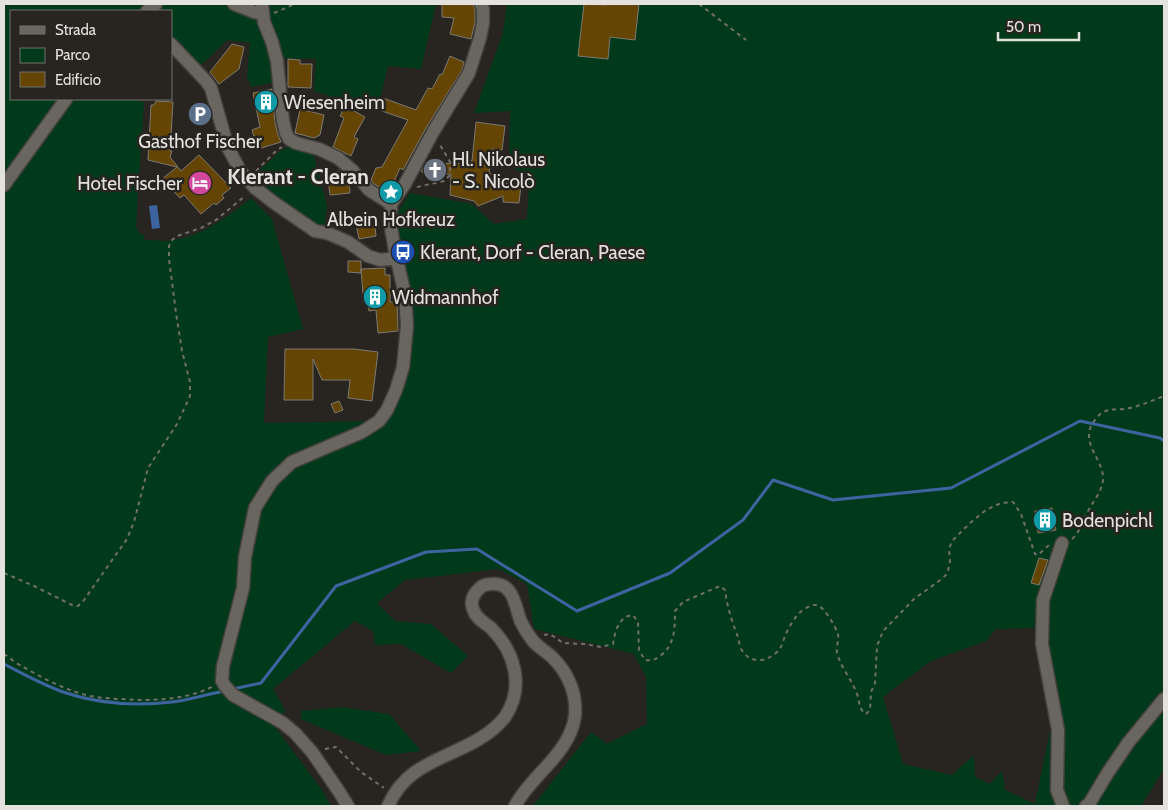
<svg xmlns="http://www.w3.org/2000/svg" width="1168" height="810" viewBox="0 0 1168 810" font-family="Cabin,sans-serif">
<style>
.green{fill:#003a1b;fill-rule:evenodd}
.water{fill:#3e64a0}
.lines{fill:none;stroke-linecap:round;stroke-linejoin:round}
.stream{stroke:#3e64a0;stroke-width:3}
.building{fill:#644503;stroke:#7d7973}
.minor-casing{stroke:#44413d;stroke-width:15}
.path{stroke:#726f6b;stroke-width:2;stroke-dasharray:4 4;stroke-linecap:butt}
.minor{stroke:#696660;stroke-width:12}
.labels{text-anchor:middle;dominant-baseline:central;stroke-width:5;stroke-linejoin:round;paint-order:stroke}
.poi-label{font-size:19px;fill:#e4e2df;stroke:#282520;text-anchor:start}
.quarter-label{font-size:21px;font-weight:bold;fill:#e4e2df;stroke:#282520}
</style>
<rect width="100%" height="100%" fill="#282520"/>
<path class="green" d="M 4,4 L 436,4 L 421,69 L 388,66 L 377,111 L 314,91 L 316,59 L 273,58 L 275,82 L 251,87 L 247,77 L 250,43 L 227,40 L 198,68 L 171,40 L 171,11 L 11,11 L 11,99 L 136,99 L 144,103 L 136,225 C 137,231 139,233 145,236 L 144,240 C 151,240 158,241 164,241 C 199,239 225,219 251,198 L 272,219 L 303,329 L 268,337 L 264,423 L 379,421 L 403,367 L 395,217 L 410,193 L 472,204 L 494,224 L 527,219 L 529,184 L 509,161 L 510,111 L 474,113 L 503,33 L 507,4 L 1164,4 L 1164,769 L 1141,806 L 533,806 L 591,732 L 607,744 L 647,724 L 646,677 L 634,654 L 534,629 L 527,584 L 499,569 L 405,580 L 377,603 L 395,621 L 431,624 L 468,656 L 451,673 L 401,644 L 375,645 L 373,631 L 355,621 L 273,689 L 285,710 L 275,727 L 322,790 L 331,806 L 4,806 ZM 1041,628 L 1053,717 L 1035,804 L 1005,790 L 1002,771 L 990,784 L 975,777 L 974,755 L 952,775 L 903,764 L 883,697 L 931,661 L 986,641 L 996,629 Z
M 290,146 L 313,153 L 327,206 L 324,228 C 297,219 273,196 251,178 L 280,151 Z
M 343,707 L 389,714 L 421,751 L 386,755 L 301,719 L 301,711 Z"/>
<path class="water" d="M 157,205 L 160,228 L 152,229 L 149,206 Z"/>
<g class="lines">
<path class="stream" d="M 4,664 C 23,674 43,685 63,692 C 98,704 136,706 172,702 C 190,700 207,694 225,691
M 233,689 L 261,683 L 336,586 L 426,552 L 477,549 L 577,611 L 670,573 L 743,520 L 773,480 L 833,500 L 951,488 L 1080,421 L 1160,438 L 1164,441"/>
</g>
<path class="building" d="M 442,4 L 473,4 L 475,11 L 475,22 L 471,39 L 450,34 L 454,18 L 442,17 Z
M 584,4 L 606,5 L 607,4 L 639,4 L 635,40 L 610,37 L 608,59 L 578,56 Z
M 232,44 L 244,47 L 239,69 L 219,84 L 210,72 Z
M 450,56 L 464,62 L 462,70 L 426,128 L 403,170 L 400,168 L 389,193 L 374,184 L 371,180 L 376,168 L 382,167 L 408,120 L 379,110 L 383,98 L 416,110 L 428,88 L 432,89 L 440,74 L 442,75 Z
M 288,59 L 300,60 L 300,64 L 312,64 L 311,88 L 288,87 Z
M 272,89 L 275,123 L 278,135 L 281,142 L 258,149 L 252,130 L 260,127 L 253,93 Z
M 156,101 L 173,102 L 170,151 L 172,151 L 170,157 L 181,171 L 199,155 L 231,188 L 222,195 L 224,198 L 216,205 L 214,203 L 201,214 L 184,195 L 180,198 L 162,179 L 177,167 L 148,160 L 151,105 L 154,105 Z
M 345,106 L 365,117 L 354,137 L 358,139 L 351,156 L 333,147 L 344,118 L 340,116 Z
M 300,109 L 324,115 L 320,135 L 314,138 L 295,133 Z
M 476,122 L 505,126 L 502,150 L 492,149 L 489,173 L 494,174 L 493,182 L 521,185 L 519,203 L 503,202 L 503,196 L 478,206 L 474,201 L 450,195 L 451,174 L 432,174 L 432,182 L 421,171 L 424,165 L 453,163 L 465,164 L 466,160 L 472,161 Z
M 341,171 L 349,179 L 350,193 L 330,195 L 327,173 Z
M 374,216 L 376,236 L 359,239 L 355,219 Z
M 348,261 L 361,261 L 361,273 L 348,272 Z
M 385,268 L 385,275 L 390,275 L 390,302 L 397,302 L 398,331 L 378,333 L 376,310 L 369,311 L 367,293 L 363,294 L 361,269 Z
M 285,349 L 354,349 L 378,352 L 372,401 L 348,398 L 350,380 L 322,380 L 313,359 L 313,400 L 284,400 Z
M 339,401 L 343,410 L 335,413 L 331,404 Z
M 1052,508 L 1056,530 L 1038,533 L 1035,511 Z
M 1039,558 L 1048,560 L 1039,585 L 1031,583 Z"/>
<g class="lines">
<g class="minor-casing">
<path id="minor" d="M 234,4 L 254,12 L 263,14
M 262,4 L 264,22 L 272,42 L 277,61 L 283,121 L 286,133 L 289,139 L 296,143 L 319,149 L 338,158 L 353,171 L 369,190 L 391,204
M 147,11 L 156,4
M 171,44 L 206,81 L 211,88 L 228,148 L 241,172 L 255,188 L 273,202 L 315,231 L 327,233 L 348,242 L 368,256 L 380,260 L 396,258
M 4,185 L 66,99
M 1062,543 L 1043,600 L 1042,644 L 1058,730 L 1057,790 L 1063,806
M 348,806 L 338,790 L 312,752 L 295,733 L 283,723 L 233,695 L 225,686 L 222,681 L 223,666 L 243,588 L 245,557 L 255,508 L 272,481 L 292,462 L 362,432 L 379,421 L 387,410 L 396,390 L 403,367 L 407,326 L 405,295 L 395,251 L 391,228 L 391,204 L 405,184 L 433,132 L 469,73 L 480,38 L 483,23 L 483,9 L 481,4
M 388,806 C 406,764 444,760 479,739 C 489,733 498,726 505,717 C 525,687 515,652 491,628 C 484,622 476,619 473,609 C 470,602 473,594 479,589 C 482,585 487,584 492,584 C 514,582 515,607 521,622 C 524,628 529,636 533,641 C 539,648 547,652 553,658 C 569,674 577,695 575,716 C 570,754 531,775 515,806
M 1086,806 L 1089,804 L 1107,774 L 1128,743 L 1164,699"/>
</g>
<path class="path" d="M 699,4 L 746,40
M 274,13 L 295,4
M 256,171 L 276,151 L 282,147
M 417,187 L 444,181 L 450,175 L 450,162 L 439,143
M 1072,539 C 1080,532 1082,522 1087,513 C 1092,503 1103,490 1103,479 C 1104,460 1081,445 1092,424 C 1095,420 1098,415 1102,413 C 1109,408 1116,410 1124,409 C 1138,407 1151,401 1164,396
M 4,573 L 34,586 L 72,605 L 78,606 L 84,600 L 127,539 L 134,522 L 148,468 L 177,424 L 190,396 L 190,382 L 182,351 L 176,313 L 169,259 L 169,246 L 172,240 L 177,236 L 201,228 L 216,220 L 245,196
M 544,635 L 550,634 L 563,643 L 584,644 L 601,647 L 613,644 C 615,631 619,616 633,615 L 638,622 L 639,650 L 645,660 C 651,661 655,660 660,656 C 675,645 675,628 675,611 L 683,602 L 720,586 L 725,590 C 727,606 732,622 738,637 C 739,642 740,648 743,652 C 753,665 769,661 779,650 C 782,646 783,641 785,636 C 790,625 797,612 808,607 C 812,605 815,604 819,606 C 826,610 835,626 838,634 C 839,640 836,647 837,653 C 841,668 852,680 857,694 C 860,702 858,709 866,714 L 870,710 L 871,692 L 875,683 L 877,646 L 883,631 L 914,599 L 939,581 L 947,574 L 950,563 L 949,549 L 952,541 L 970,523 L 986,510 L 1001,503 L 1013,502 L 1021,514 L 1035,554 L 1038,555 L 1049,545
M 4,654 C 9,657 14,662 20,665 C 40,677 67,691 90,696 C 107,699 124,699 140,700 C 165,700 189,698 212,687
M 325,749 L 336,747 L 361,772 L 384,788"/>
<use href="#minor" class="minor"/>
</g>
<defs>
<g id="building-disc" transform="scale(1.25)"><circle r="9.5" fill="#0f9aa8" stroke="#282520"/><path d="M-4-6H4V6H1V3H-1V6H-4ZM-2.5-4.3h1.7v1.8h-1.7ZM.8-4.3h1.7v1.8H.8ZM-2.5-1h1.7V.8h-1.7ZM.8-1h1.7V.8H.8Z" fill="#fff"/></g>
<g id="parking-disc" transform="scale(1.25)"><circle r="9.5" fill="#5c6f8a" stroke="#282520"/><path d="M-3.5-5.5H1a3.5 3.5 0 0 1 0 7H-1V5.5H-3.5ZM-1-3.4V-.6H.8a1.4 1.4 0 0 0 0-2.8Z" fill="#fff"/></g>
<g id="church-disc" transform="scale(1.25)"><circle r="9.5" fill="#6b7280" stroke="#282520"/><path d="M-1.2-6h2.4v3.5h3.3v2.4h-3.3V6h-2.4V-.1h-3.3v-2.4h3.3Z" fill="#fff"/></g>
<g id="hotel-disc" transform="scale(1.25)"><circle r="9.5" fill="#d1479c" stroke="#282520"/><path d="M-6-4.5h1.5V1H6V5H4.5V3h-9V5H-6ZM-4 0a1.8 1.8 0 1 1 3.6 0ZM.5 0V-2.5h3Q6-2.5 6 0Z" fill="#fff"/></g>
<g id="sight-disc" transform="scale(1.25)"><circle r="9.5" fill="#0f9aa8" stroke="#282520"/><path d="M0-6L1.8-2.2L6-1.7L2.9 1.2L3.7 5.4L0 3.3L-3.7 5.4L-2.9 1.2L-6-1.7L-1.8-2.2Z" fill="#fff"/></g>
<g id="bus-disc" transform="scale(1.25)"><circle r="9.5" fill="#1a4fb4" stroke="#282520"/><path d="M-5-6H5V4H4V6H2V4H-2V6H-4V4H-5ZM-3.5-4V0h7V-4ZM-3.5 1.2v1.5H-2V1.2ZM2 1.2v1.5H3.5V1.2Z" fill="#fff"/></g>
</defs>
<g fill-rule="evenodd">
<use href="#building-disc" x="266" y="102"/>
<use href="#parking-disc" x="200" y="114"/>
<use href="#church-disc" x="435" y="170"/>
<use href="#hotel-disc" x="200" y="183"/>
<use href="#sight-disc" x="391" y="192"/>
<use href="#bus-disc" x="403" y="252"/>
<use href="#building-disc" x="375" y="297"/>
<use href="#building-disc" x="1045" y="520"/>
</g>
<g class="labels">
<g class="poi-label">
<text x="284" y="102">Wiesenheim</text>
<text x="200" y="141" text-anchor="middle">Gasthof Fischer</text>
<text x="452" y="159">Hl. Nikolaus<tspan x="452" dy="22">- S. Nicolò</tspan></text>
<text x="182" y="183" text-anchor="end">Hotel Fischer</text>
<text x="391" y="219" text-anchor="middle">Albein Hofkreuz</text>
<text x="420" y="252">Klerant, Dorf - Cleran, Paese</text>
<text x="392" y="297">Widmannhof</text>
<text x="1062" y="520">Bodenpichl</text>
</g>
<g class="quarter-label">
<text x="298" y="176">Klerant - Cleran</text>
</g>
</g>
<rect width="1168" height="810" fill="none" stroke="#e4e2df" stroke-width="10"/>
<rect x="10" y="10" width="162" height="90" fill="#282520" stroke="#73716c"/>
<rect x="20" y="26" width="25" height="8" fill="#696660" stroke="#73716c"/>
<text x="55" y="35" font-size="15" fill="#e4e2df">Strada</text>
<rect x="20" y="48" width="25" height="15" fill="#003a1b" stroke="#73716c"/>
<text x="55" y="60" font-size="15" fill="#e4e2df">Parco</text>
<rect x="20" y="72" width="25" height="15" fill="#644503" stroke="#73716c"/>
<text x="55" y="85" font-size="15" fill="#e4e2df">Edificio</text>
<path d="M998 32v8h81v-8" fill="none" stroke="#e4e2df" stroke-width="2.5"/>
<text x="1006" y="32" font-size="15" fill="#e4e2df" stroke="#282520" stroke-width="4" paint-order="stroke">50 m</text>
</svg>
